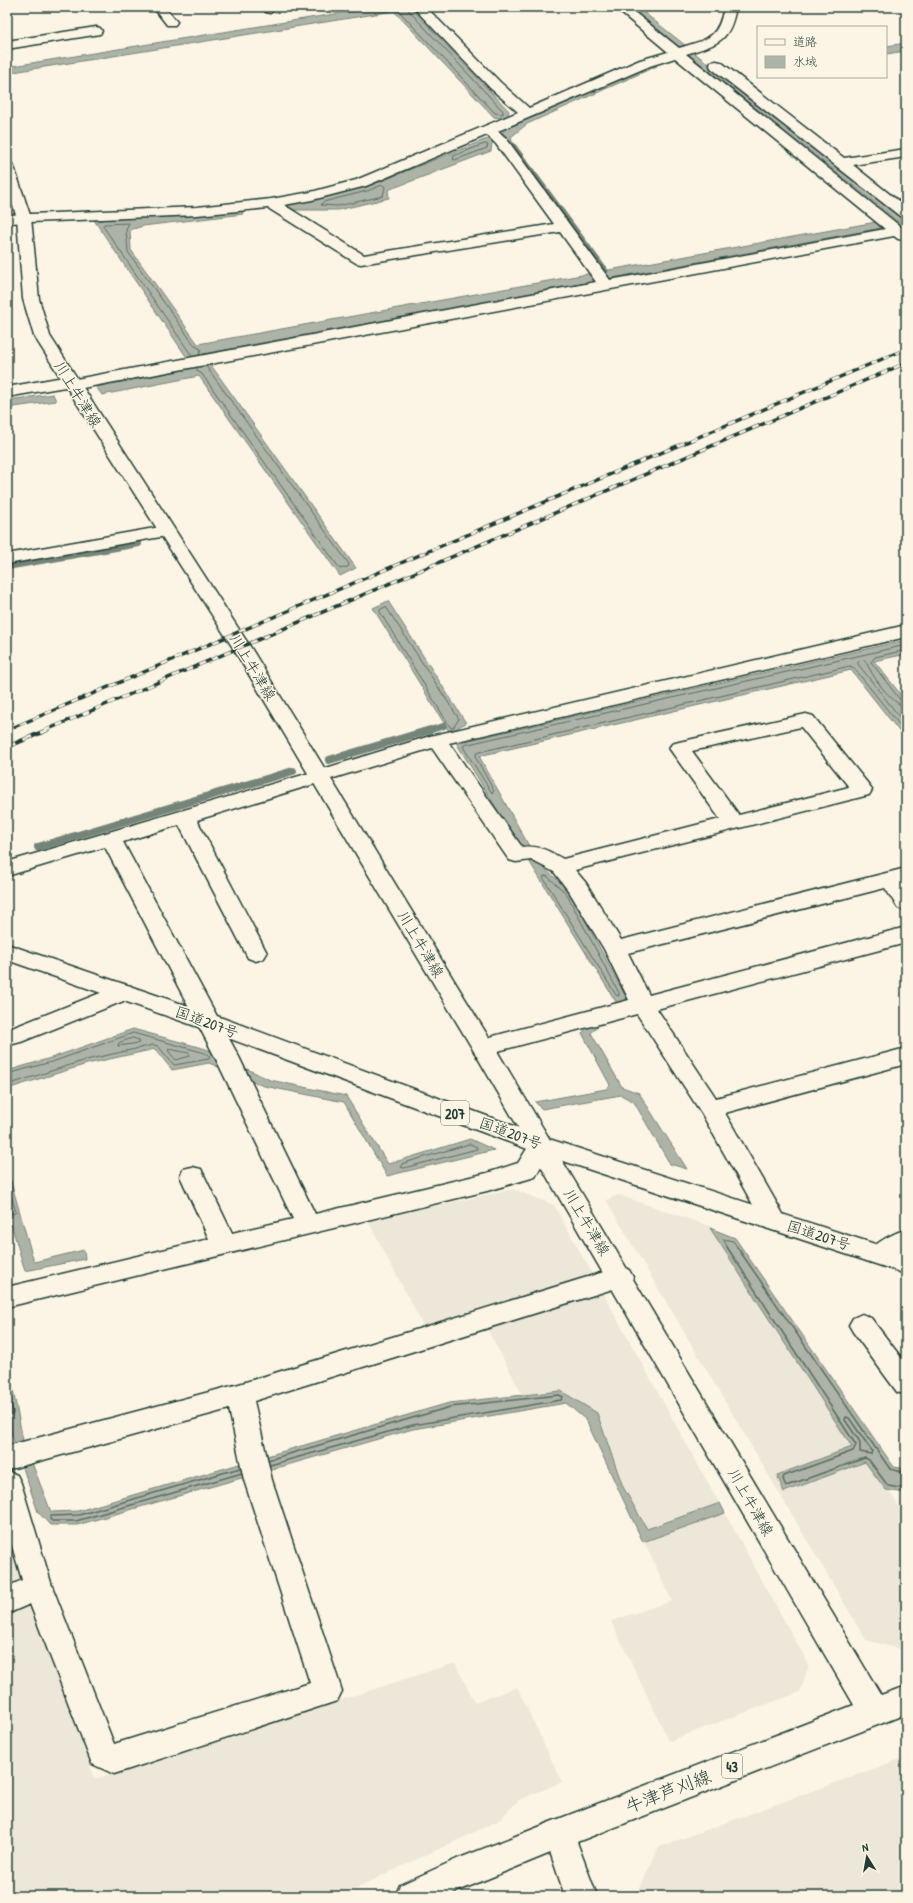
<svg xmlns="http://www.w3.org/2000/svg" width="913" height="1903" viewBox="0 0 913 1903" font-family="'Patrick Hand','Klee One',sans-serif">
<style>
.built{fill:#ece7d8}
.water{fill:#aeb3a7;stroke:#758479}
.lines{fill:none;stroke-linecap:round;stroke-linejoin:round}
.shore-far1{stroke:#586c62;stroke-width:1}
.shore{stroke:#586c62;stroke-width:1.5}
.stream-far2{stroke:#758479;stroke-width:5}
.stream-far1{stroke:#758479;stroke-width:6}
.stream{stroke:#758479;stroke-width:8}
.minor-casing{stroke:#1f3d34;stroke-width:3}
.major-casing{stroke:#1f3d34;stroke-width:3}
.highway-casing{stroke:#1f3d34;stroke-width:3}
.minor{fill:#fcf5e5;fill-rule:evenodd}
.major{fill:#fcf5e5;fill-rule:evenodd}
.highway{fill:#fcf5e5;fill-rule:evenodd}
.rail-far1-casing{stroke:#1f3d34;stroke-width:3.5}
.rail-casing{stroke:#1f3d34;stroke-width:4.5}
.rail-far1{stroke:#fcf5e5;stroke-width:2.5;stroke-dasharray:7;stroke-linecap:butt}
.rail{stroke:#fcf5e5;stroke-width:3;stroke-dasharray:9;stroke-linecap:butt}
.labels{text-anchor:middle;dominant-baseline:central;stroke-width:3;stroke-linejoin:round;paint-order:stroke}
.shield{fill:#fcf5e5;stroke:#617469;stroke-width:1}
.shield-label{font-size:14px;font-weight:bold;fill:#1f3d34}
.street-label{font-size:15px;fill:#1f3d34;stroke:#fcf5e5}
.near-street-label{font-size:18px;fill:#1f3d34;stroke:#fcf5e5}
</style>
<rect width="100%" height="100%" fill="#fcf5e5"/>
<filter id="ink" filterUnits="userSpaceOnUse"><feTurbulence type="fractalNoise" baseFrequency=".025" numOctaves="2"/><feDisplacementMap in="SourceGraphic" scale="8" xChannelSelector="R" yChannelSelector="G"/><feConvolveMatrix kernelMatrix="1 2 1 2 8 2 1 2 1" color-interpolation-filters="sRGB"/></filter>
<g filter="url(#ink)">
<path class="built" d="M 513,1189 L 554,1205 L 809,1665 L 800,1692 L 669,1741 L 611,1621 L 672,1601 L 586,1420 L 566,1403 L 525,1399 L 480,1316 L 426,1331 L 368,1221 Z
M 619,1195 L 712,1227 L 906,1517 L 906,1651 L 866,1640 L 606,1200 Z
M 7,1529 L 95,1779 L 455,1663 L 475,1703 L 517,1687 L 562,1782 L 519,1800 L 498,1821 L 339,1896 L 7,1896 Z
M 906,1757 L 906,1896 L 636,1896 L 659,1847 Z"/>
<path class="water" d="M 378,7 L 410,7 L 509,111 L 508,114 L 515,123 L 654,64 L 657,66 L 527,124 L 511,137 L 513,145 L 504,137 L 492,143 L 491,151 L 388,190 L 389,198 L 338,210 L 290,210 L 287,205 L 366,187 L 484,140 C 494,139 501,134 508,127 L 500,118 L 494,117 L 394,11 L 7,73 L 7,67 Z
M 629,7 L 637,7 L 906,221 L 906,228 Z
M 906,43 L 906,51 L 886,54 L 886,46 Z
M 241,210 L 243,214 L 143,226 L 130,230 L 131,250 L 198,344 L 876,222 L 881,228 L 203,354 L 356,568 L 340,576 L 199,376 L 102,395 L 96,387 L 194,368 L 94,220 L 174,216 Z
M 53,394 L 56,401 L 7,408 L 7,400 Z
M 388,601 L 466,723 L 458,727 L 466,741 L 906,640 L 906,654 L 874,661 L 906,701 L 906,740 L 851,670 L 479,756 L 539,864 L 569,890 L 627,999 L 591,1033 L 622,1087 L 639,1093 L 687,1169 L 670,1164 L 634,1102 L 621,1095 L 542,1109 L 535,1102 L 606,1089 L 610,1085 L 582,1033 L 616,1002 L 373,608 Z
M 133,1029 L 206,1049 L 270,1080 L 346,1096 L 388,1164 L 470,1139 L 494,1150 L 387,1176 L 344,1102 L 264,1086 L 209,1063 L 172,1070 L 155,1049 L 87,1064 L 7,1089 L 7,1071 L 54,1057 Z
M 7,1168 L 34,1262 L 84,1250 L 85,1259 L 25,1271 L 7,1210 Z
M 710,1228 L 735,1238 L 894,1467 L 906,1469 L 906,1493 L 886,1490 L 865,1462 L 784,1492 L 777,1475 L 852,1447 Z
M 7,1360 L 23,1440 L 51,1512 L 78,1511 L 449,1403 L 561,1391 L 597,1413 L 623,1487 L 647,1529 L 720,1503 L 725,1513 L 643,1542 L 586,1420 L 566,1403 L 413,1429 L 77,1525 L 50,1525 L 38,1512 L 11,1433 L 7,1405 Z"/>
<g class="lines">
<path class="shore-far1" d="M 395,7 L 495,113 L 503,114 L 503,111 L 409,11 L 408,7
M 485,144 L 488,145 L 487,148 L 455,160 L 453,159 L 454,156 Z
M 383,185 L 385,187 L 383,196 L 338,206 L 321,205 L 323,202 L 367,191 Z
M 192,356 L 103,226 L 104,224 L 129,223 L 126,230 L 128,252 L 195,346 L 201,349 L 199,355
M 197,368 L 197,371 L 202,374 L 340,569 L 348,567 L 349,564 L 206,366
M 386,607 L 459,719 L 453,728 L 450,727 L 380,612 L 380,610 Z
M 906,645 L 464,745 L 463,747 L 492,793 L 494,791 L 476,758 L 476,754 L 479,752 L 850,666 L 854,668 L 906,733
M 906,650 L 875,657 L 871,662 L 901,701 L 906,703
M 906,708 C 888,700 873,677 865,660 L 858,661 L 858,664 L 906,725
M 544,876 L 547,876 L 566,893 L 619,993 L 619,996 L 616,995 L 544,879 Z
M 133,1038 L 139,1040 L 139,1043 L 118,1046 L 119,1043 Z
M 169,1049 L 189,1053 L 190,1056 L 176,1060 L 169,1052 Z
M 7,1074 L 55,1061 L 133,1033 L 205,1053 L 210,1056 L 209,1059 L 174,1065 L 158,1046 L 153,1045 L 86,1060 L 7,1085
M 470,1144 L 477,1147 L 477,1149 L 404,1168 L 401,1167 L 402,1164 Z
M 7,1182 L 16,1212 L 13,1214 L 7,1212
M 728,1248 L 723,1239 L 733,1241 L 738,1248"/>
<path class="shore" d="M 727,1247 L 856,1445 L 853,1451 L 784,1476 L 783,1479 L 786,1486 L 865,1458 L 869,1460 L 888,1486 L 906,1489
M 737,1247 L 890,1469 L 906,1473
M 7,1380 L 13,1413 L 12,1415 L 7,1414
M 846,1417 L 849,1418 L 872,1451 L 871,1454 L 860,1452 L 860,1442 L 845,1420 Z
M 268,1460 L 450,1407 L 559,1395 L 563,1397 L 561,1400 L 413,1425 L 270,1465
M 240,1468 L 79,1515 L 51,1516 L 50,1519 L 52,1521 L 76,1521 L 242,1473"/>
<path class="stream-far2" d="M 513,145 L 606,271"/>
<path class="stream-far1" d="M 7,567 L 139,544
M 427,731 L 444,726"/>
<path class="stream" d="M 329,760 L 430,730
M 38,847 L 293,771"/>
<g class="minor-casing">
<path id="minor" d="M 153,7 L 165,7 L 177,22 L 175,25 L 167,25 Z
M 262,7 L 275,7 L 276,9 L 270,13 L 266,12 Z
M 413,7 L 426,7 L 500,82 L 529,108 L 640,60 L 668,52 L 614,7 L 628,7 L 679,48 C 708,39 718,39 724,7 L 736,7 C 730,42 718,44 686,54 L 906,231 L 906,240 L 898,239 L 894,236 L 72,390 L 65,387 L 7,397 L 7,387 L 69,376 L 76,379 L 596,282 L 560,232 L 361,264 L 356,263 L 268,208 L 197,215 L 7,223 L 7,215 L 197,207 L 271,199 L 311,192 L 356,180 L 518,112 L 490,88 ZM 675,58 L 885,229 L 610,280 L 506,138 L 498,131 L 650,66 ZM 487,135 L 496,144 L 554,224 L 364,255 L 284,205 L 312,200 L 366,186 Z
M 96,27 L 100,28 L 102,31 L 100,34 L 7,49 L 7,41 Z
M 716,61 L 721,62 L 844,158 L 906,149 L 906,157 L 853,165 L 906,207 L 906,218 L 901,217 L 711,68 L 710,65 L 711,62 Z
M 166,526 L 172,527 L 175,531 L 172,535 L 7,564 L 7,554 Z
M 906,625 L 906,637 L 449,743 L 522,847 C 540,845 548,851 563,859 L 720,819 L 669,748 L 672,744 L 679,742 L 806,714 L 813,716 L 869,785 L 872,790 L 869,795 L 575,870 L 586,883 L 621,940 L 906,868 L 906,882 L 903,883 L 906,887 L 906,910 L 898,908 L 885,888 L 628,953 L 649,995 L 906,927 L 906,943 L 657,1009 L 716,1098 L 906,1048 L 906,1064 L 725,1113 L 787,1221 L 784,1228 L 775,1231 L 766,1228 L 702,1114 L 637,1014 L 483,1055 L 475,1053 L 472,1047 L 475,1041 L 629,1000 L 604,949 L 570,893 L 554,872 L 531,860 L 516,862 L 509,860 L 432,748 L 197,820 L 267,953 L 264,958 L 256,961 L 248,958 L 179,825 L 123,842 L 239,1057 L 315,1214 L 487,1173 L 518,1163 L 533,1139 L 541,1136 L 549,1139 L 553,1145 L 535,1177 L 487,1191 L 7,1307 L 7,1287 L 209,1239 L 180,1176 L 183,1169 L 192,1167 L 201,1169 L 232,1233 L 293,1219 L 215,1057 L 105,847 L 7,876 L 7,862 L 313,772 L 430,736 ZM 801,727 L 849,787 L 739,815 L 692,751 Z
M 123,984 L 131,986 L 134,992 L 131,998 L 21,1042 L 13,1044 L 7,1043 L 7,1027 L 12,1028 Z
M 906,1229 L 906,1251 C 893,1259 886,1267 871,1262 L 867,1255 C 874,1242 893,1234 906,1229 Z
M 620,1267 L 629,1270 L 633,1277 L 629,1284 L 254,1401 L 272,1480 L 342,1691 L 337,1701 L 114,1774 L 92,1764 L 30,1604 L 7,1614 L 7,1587 L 22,1580 L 7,1529 L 7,1471 L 17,1475 L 21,1483 L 52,1586 L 114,1744 L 310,1683 L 244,1480 L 229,1409 L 7,1470 L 7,1446 L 239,1384 Z
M 862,1314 L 871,1318 L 906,1364 L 906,1395 L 897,1392 L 853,1332 L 849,1325 L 853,1318 Z
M 559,1819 L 570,1823 L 574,1834 L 570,1845 L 446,1896 L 395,1896 L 400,1885 L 457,1859 Z"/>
</g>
<g class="major-casing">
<path id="major" d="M 7,163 L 12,164 L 14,167 L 31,218 L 39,299 L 50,336 L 251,648 L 491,1041 L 881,1695 L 906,1686 L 906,1714 L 577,1842 L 597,1896 L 565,1896 L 544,1834 L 548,1823 L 854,1705 L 475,1053 L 233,648 L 34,336 L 23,299 L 17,218 L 7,188 Z"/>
</g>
<g class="highway-casing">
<path id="highway" d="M 7,944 L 217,1016 L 549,1139 L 906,1254 L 906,1274 L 533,1151 L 201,1028 L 7,960 Z"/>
</g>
<use href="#minor" class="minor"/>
<use href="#major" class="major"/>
<use href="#highway" class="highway"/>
<g class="rail-far1-casing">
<path id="rail-far1" d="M 7,730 L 906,349
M 44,731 L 906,363"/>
</g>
<g class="rail-casing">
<path id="rail" d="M 7,747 L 47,730"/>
</g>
<use href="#rail-far1" class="rail-far1"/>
<use href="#rail" class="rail"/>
</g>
</g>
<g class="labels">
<g class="shield">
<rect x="441" y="1101" width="28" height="24" rx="3"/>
<rect x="722" y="1754" width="20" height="24" rx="3"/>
</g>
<g class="shield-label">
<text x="455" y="1113">207</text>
<text x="732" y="1766">43</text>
</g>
<g class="street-label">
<text transform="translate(78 394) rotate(58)">川上牛津線</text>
<text transform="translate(253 667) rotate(59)">川上牛津線</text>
<text transform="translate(421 944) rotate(59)">川上牛津線</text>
<text transform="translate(207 1022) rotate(20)">国道207号</text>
<text transform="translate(511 1133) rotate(20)">国道207号</text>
<text transform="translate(587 1222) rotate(59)">川上牛津線</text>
<text transform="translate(819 1235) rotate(18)">国道207号</text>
<text transform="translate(751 1502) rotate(60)">川上牛津線</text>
</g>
<g class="near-street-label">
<text transform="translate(668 1791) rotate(-21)">牛津芦刈線</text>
</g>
</g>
<rect width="913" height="1903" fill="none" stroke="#fcf5e5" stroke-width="24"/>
<rect x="12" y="12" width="889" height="1879" fill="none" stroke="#1f3d34" stroke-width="1.5" filter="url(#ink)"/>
<rect x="757" y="26" width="130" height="52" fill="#fcf5e5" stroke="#a4ab9e"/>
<rect x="765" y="39" width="20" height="6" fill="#fcf5e5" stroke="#a4ab9e"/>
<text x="793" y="46" font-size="12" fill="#1f3d34">道路</text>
<rect x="765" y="56" width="20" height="12" fill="#aeb3a7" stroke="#a4ab9e"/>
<text x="793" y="66" font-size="12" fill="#1f3d34">水域</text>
<g transform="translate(867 1857) rotate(349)" stroke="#fcf5e5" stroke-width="3" paint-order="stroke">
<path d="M0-3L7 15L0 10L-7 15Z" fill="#1f3d34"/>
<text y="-6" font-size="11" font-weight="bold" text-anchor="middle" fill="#1f3d34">N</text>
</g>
</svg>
